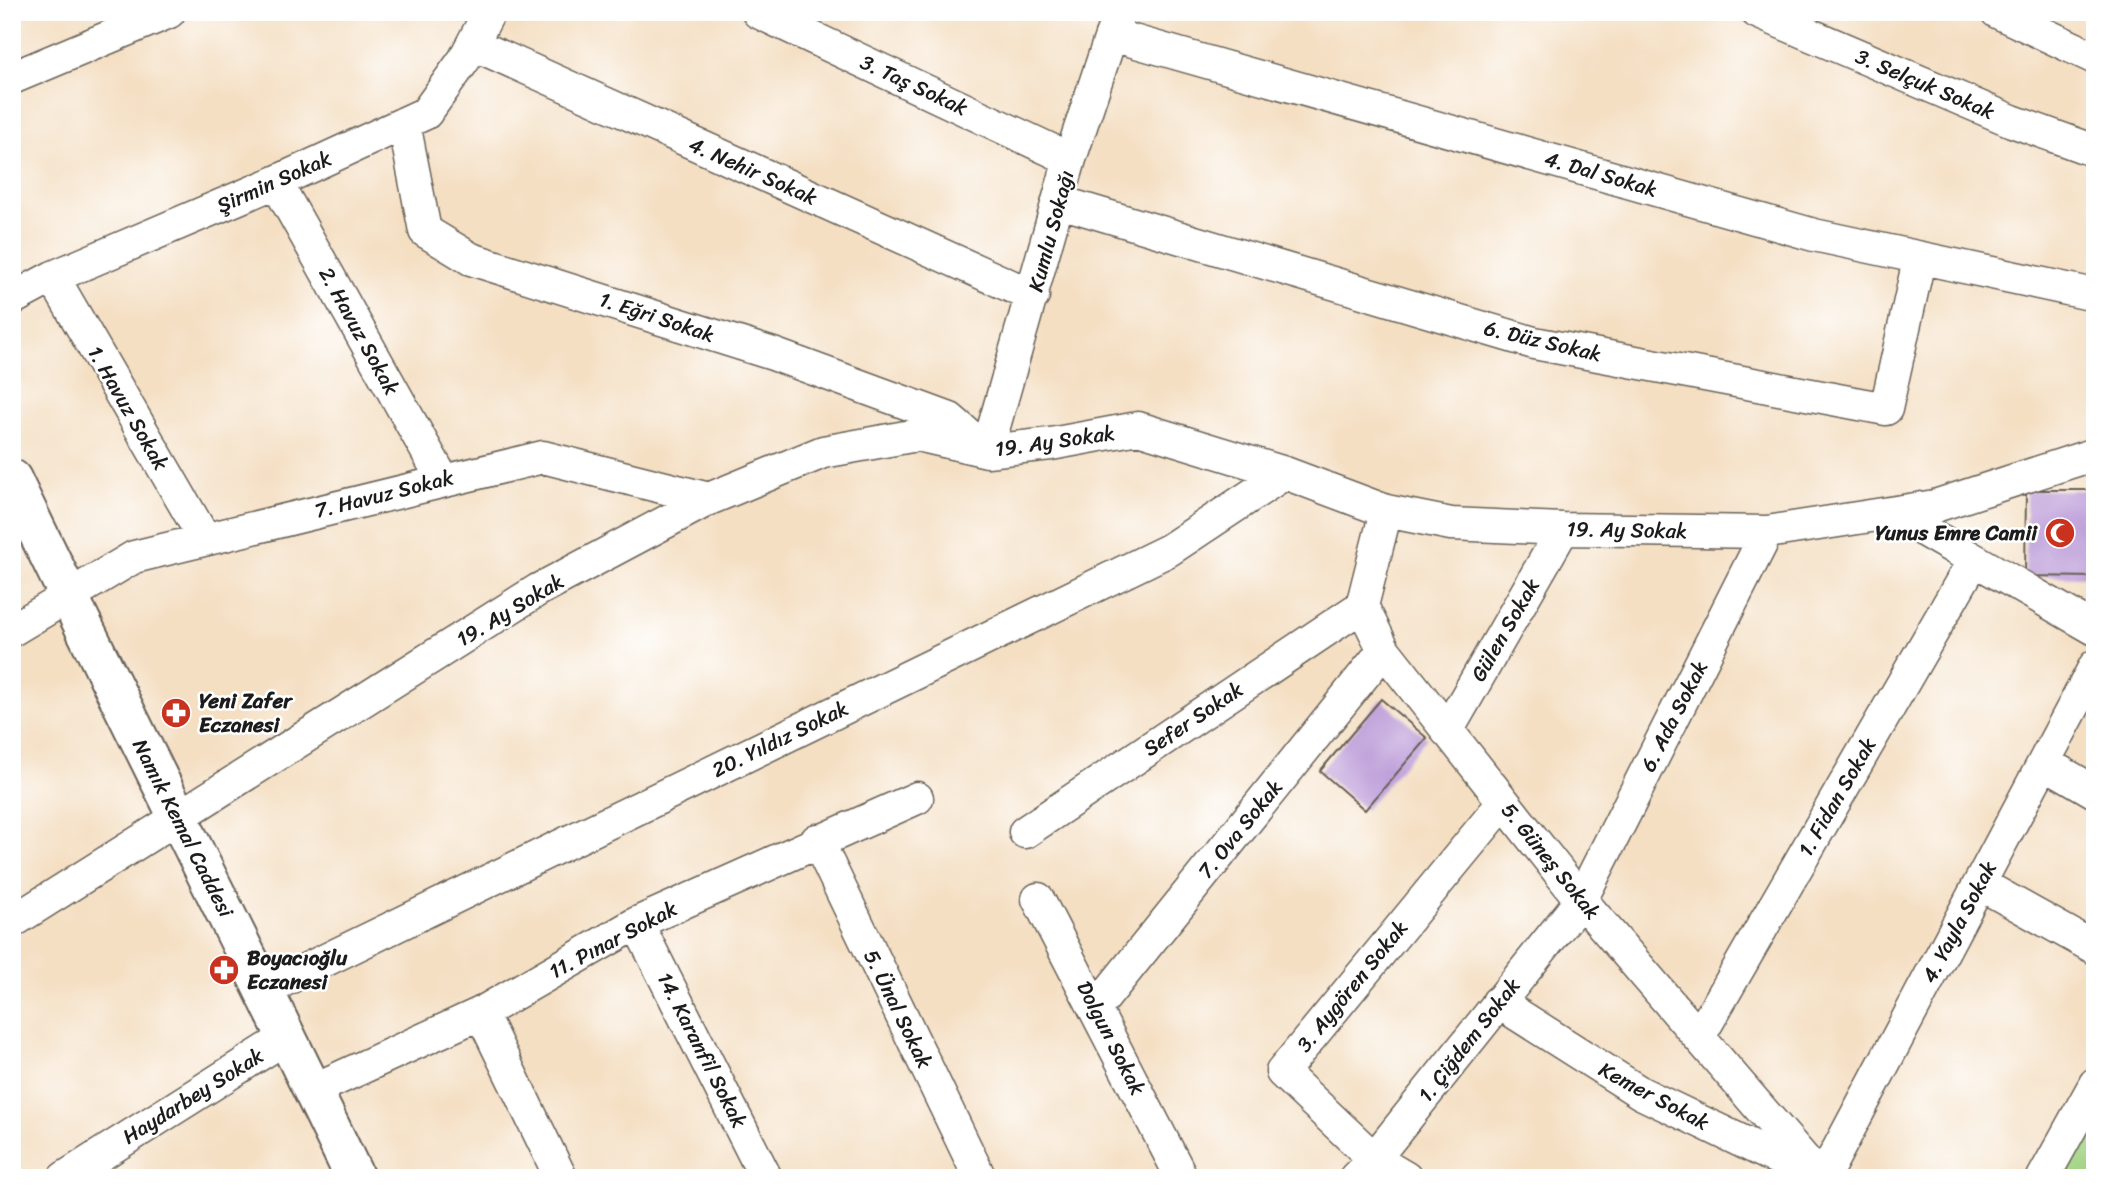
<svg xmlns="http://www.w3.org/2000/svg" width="2107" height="1190" viewBox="0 0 2107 1190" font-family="Sriracha,sans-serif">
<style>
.green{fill:#a0d382;stroke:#5e784f;stroke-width:2}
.building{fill:#b896d6}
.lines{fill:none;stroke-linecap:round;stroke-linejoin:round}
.street-casing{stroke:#686056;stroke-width:35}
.secondary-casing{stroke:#686056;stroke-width:42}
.street{stroke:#fff;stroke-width:32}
.secondary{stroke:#fff;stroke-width:38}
.labels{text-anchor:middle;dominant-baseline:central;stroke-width:5;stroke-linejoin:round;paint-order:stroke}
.street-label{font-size:21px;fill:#1c1c1c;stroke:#fff}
.poi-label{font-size:21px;font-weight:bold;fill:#1c1c1c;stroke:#fff;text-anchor:start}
</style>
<rect width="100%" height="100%" fill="#fff"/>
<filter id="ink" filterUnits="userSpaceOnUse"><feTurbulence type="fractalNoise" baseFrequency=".0143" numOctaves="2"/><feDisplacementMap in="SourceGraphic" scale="14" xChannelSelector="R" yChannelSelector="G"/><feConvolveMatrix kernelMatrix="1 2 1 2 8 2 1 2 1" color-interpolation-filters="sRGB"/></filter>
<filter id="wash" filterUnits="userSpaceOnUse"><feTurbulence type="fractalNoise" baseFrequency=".00686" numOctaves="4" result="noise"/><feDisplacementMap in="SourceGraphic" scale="28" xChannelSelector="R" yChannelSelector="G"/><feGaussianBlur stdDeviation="1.57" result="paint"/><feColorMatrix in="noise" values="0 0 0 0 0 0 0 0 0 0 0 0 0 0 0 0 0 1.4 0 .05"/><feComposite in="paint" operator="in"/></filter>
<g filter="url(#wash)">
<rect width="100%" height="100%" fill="#f4dfc3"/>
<path class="green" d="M 2095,1113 L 2095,1178 L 2058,1178 Z"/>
<g id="blocks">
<path class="building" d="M 2026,490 L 2095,490 L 2095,577 L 2025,576 Z
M 1381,699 L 1427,738 L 1365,810 L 1320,771 Z"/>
</g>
</g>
<g filter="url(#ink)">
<use href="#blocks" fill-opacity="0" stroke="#686056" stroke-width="2"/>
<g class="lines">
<g class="street-casing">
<path id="street" d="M 758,12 L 1070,159
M 1757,12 L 2012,121 L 2095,151
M 1997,12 L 2095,58
M 1112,35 L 1814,235 L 2095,295
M 473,44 L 1033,296
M 12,78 L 169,12
M 404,123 L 425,231 L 471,259 L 773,354 L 950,419 L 987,451 L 1070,159 L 1119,12
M 276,182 L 443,480
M 1060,202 L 1534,343 L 1886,409 L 1919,260
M 53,277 L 204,538
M 12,299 L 53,277 L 276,182 L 426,113 L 464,60 L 489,12
M 1386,511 L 1362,606 L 1384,650 L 1581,900 L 1820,1178
M 1893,513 L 2095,629
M 12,630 L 134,557 L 543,457 L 709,499
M 1447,731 L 1563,529
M 2045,763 L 2095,792
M 1025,832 L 1362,606
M 817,840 L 980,1178
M 1980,884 L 2095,948
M 1038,899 L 1182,1178
M 12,922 L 538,590 L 709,499 L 823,452 L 917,435 L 987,451 L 1051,444 L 1138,428 L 1285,473 L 1386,511 L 1451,524 L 1563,529 L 1767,532 L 1935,506 L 2095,454
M 637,923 L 766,1178
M 266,989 L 1169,550 L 1285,473
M 1498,1002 L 1641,1093 L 1812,1175
M 1096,1008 L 1384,650
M 481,1013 L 561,1178
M 1700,1035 L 1974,560
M 313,1090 L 481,1013 L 637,923 L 917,798
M 64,1178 L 287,1037
M 1355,1178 L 1374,1159 L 1581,900 L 1767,532
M 1406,1178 L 1374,1159 L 1282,1072 L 1503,803
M 1823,1178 L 2095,666
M 2043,1178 L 2095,1084"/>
</g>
<g class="secondary-casing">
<path id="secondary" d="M 12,479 C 124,713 243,944 355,1178"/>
</g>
<use href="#street" class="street"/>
<use href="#secondary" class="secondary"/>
</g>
</g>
<defs>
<g id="mosque-disc" transform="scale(1.575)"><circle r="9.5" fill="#c8321e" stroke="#fff"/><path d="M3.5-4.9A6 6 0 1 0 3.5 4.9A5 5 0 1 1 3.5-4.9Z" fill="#fff"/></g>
<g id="pharmacy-disc" transform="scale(1.575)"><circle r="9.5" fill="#c8321e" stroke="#fff"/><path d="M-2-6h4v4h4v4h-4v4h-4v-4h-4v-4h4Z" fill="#fff"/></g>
</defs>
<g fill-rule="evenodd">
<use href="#mosque-disc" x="2060" y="533"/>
<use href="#pharmacy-disc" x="176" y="713"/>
<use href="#pharmacy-disc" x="224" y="970"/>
</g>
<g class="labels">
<g class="street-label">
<text transform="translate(1925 84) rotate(23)">3. Selçuk Sokak</text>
<text transform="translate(914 85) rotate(25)">3. Taş Sokak</text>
<text transform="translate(753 171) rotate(24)">4. Nehir Sokak</text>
<text transform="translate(1601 174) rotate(16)">4. Dal Sokak</text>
<text transform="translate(274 182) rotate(-24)">Şirmin Sokak</text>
<text transform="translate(1051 231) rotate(-75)">Kumlu Sokağı</text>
<text transform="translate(657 317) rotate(18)">1. Eğri Sokak</text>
<text transform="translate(359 331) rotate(61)">2. Havuz Sokak</text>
<text transform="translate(1543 341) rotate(13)">6. Düz Sokak</text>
<text transform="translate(128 408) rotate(60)">1. Havuz Sokak</text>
<text transform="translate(1055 441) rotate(-8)">19. Ay Sokak</text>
<text transform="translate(384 494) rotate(-14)">7. Havuz Sokak</text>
<text transform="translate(1627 530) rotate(1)">19. Ay Sokak</text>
<text transform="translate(510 610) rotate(-31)">19. Ay Sokak</text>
<text transform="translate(1505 630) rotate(-60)">Gülen Sokak</text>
<text transform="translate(1674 716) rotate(-63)">6. Ada Sokak</text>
<text transform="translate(1193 719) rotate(-34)">Sefer Sokak</text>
<text transform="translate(780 739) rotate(-26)">20. Yıldız Sokak</text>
<text transform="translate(1837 797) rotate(-60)">1. Fidan Sokak</text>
<text transform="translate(183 828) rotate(63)">Namık Kemal Caddesi</text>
<text transform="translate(1240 829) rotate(-51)">7. Ova Sokak</text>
<text transform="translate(1551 861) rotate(51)">5. Güneş Sokak</text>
<text transform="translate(1959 922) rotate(-62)">4. Yayla Sokak</text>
<text transform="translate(613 940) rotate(-28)">11. Pınar Sokak</text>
<text transform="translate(1352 986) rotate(-51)">3. Aygören Sokak</text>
<text transform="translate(898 1009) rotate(64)">5. Ünal Sokak</text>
<text transform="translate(1111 1038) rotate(63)">Dolgun Sokak</text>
<text transform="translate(1469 1040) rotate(-52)">1. Çiğdem Sokak</text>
<text transform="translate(702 1050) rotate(63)">14. Karanfil Sokak</text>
<text transform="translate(193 1096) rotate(-32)">Haydarbey Sokak</text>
<text transform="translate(1654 1096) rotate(28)">Kemer Sokak</text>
</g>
<g class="poi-label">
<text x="2037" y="533" text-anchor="end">Yunus Emre Camii</text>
<text x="199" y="701">Yeni Zafer<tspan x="199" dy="24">Eczanesi</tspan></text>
<text x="247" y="958">Boyacıoğlu<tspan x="247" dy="24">Eczanesi</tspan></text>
</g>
</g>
<rect width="2107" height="1190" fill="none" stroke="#fff" stroke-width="42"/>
</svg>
